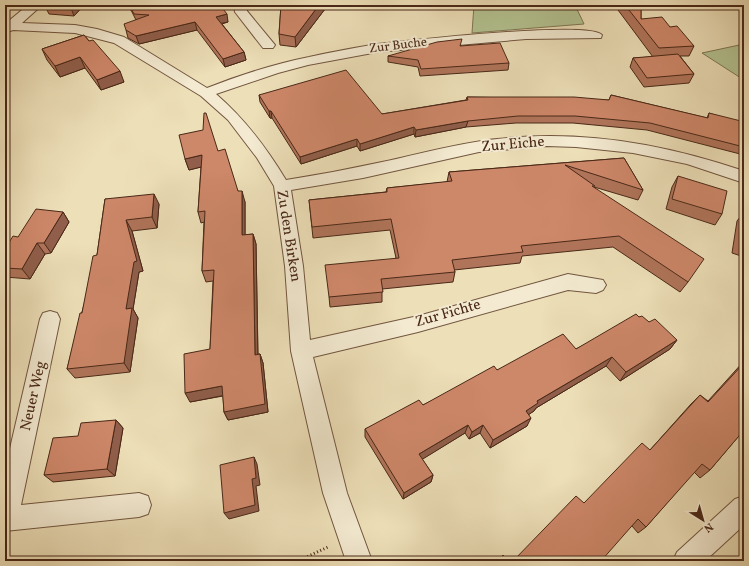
<svg xmlns="http://www.w3.org/2000/svg" width="749" height="566" viewBox="0 0 749 566" font-family="Vollkorn,serif">
<style>
.green{fill:#b4c392;stroke:#7e7654}
.lines{fill:none;stroke-linecap:round;stroke-linejoin:round}
.minor-casing{stroke:#72563f;stroke-width:2}
.path{stroke:#492817;stroke-width:3;stroke-dasharray:1 2.5;stroke-linecap:butt}
.minor{fill:#f3ead1;fill-rule:evenodd}
.wall{fill:#b0745a;stroke:#492817}
.shaded-wall{fill:#905e4a;stroke:#492817}
.building{fill:#cd8769;stroke:#492817}
.labels{text-anchor:middle;dominant-baseline:central;stroke-width:4;stroke-linejoin:round;paint-order:stroke}
.far-street-label{font-size:13px;fill:#492817;stroke:#f3ead1}
.street-label{font-size:15px;fill:#492817;stroke:#f3ead1}
</style>
<rect width="100%" height="100%" fill="#eddfb8"/>
<filter id="stains"><feTurbulence type="fractalNoise" baseFrequency=".005" numOctaves="4"/><feColorMatrix values="0 0 0 0 .2 0 0 0 0 .09 0 0 0 0 .02 0 0 0 .5 -.17"/></filter>
<radialGradient id="worn" r=".72"><stop offset=".6" stop-color="#630" stop-opacity="0"/><stop offset="1" stop-color="#630" stop-opacity=".3"/></radialGradient>
<path class="green" d="M 474,5 L 575,5 L 584,24 L 472,33 Z
M 744,44 L 744,80 L 702,53 Z"/>
<g class="lines">
<g class="minor-casing">
<path id="minor" d="M 28,5 L 42,5 L 22,23 L 75,25 L 97,29 L 124,37 L 207,88 C 240,75 274,64 309,57 C 331,52 354,48 377,44 C 404,41 592,20 602,35 L 601,38 L 526,39 L 378,52 L 308,65 L 278,73 L 216,94 C 245,119 266,147 286,180 C 318,175 350,169 382,162 C 420,154 458,143 497,139 C 581,129 665,144 744,171 L 744,183 L 687,164 L 633,153 L 576,147 L 547,146 L 479,152 L 363,178 L 291,190 L 303,266 L 310,340 L 418,316 L 568,274 L 603,280 L 606,285 L 603,290 L 596,293 L 568,290 L 418,332 L 313,357 L 347,493 L 372,561 L 346,561 L 323,493 L 291,351 L 285,266 L 274,186 L 257,158 L 228,120 L 201,96 L 114,43 L 75,33 L 13,30 L 5,33 L 5,24 Z
M 234,5 L 246,5 L 247,11 L 275,45 L 273,48 L 263,48 L 235,12 Z
M 50,311 L 57,313 L 60,319 L 21,505 L 139,493 L 148,496 L 151,505 L 148,514 L 139,517 L 5,531 L 5,470 L 40,319 L 43,313 Z
M 744,496 L 744,525 L 705,561 L 673,561 L 677,552 L 735,499 Z"/>
</g>
<path class="path" d="M 298,561 L 328,547"/>
<use href="#minor" class="minor"/>
</g>
<path class="wall" d="M 84,5 L 74,16 L 49,14 L 45,6 Z
M 116,5 L 220,5 L 228,22 L 222,24 L 244,52 L 246,60 L 225,67 L 197,30 L 139,44 L 128,38 L 126,30 L 136,20 L 131,10 Z
M 281,5 L 324,5 L 325,9 L 296,47 L 280,45 L 279,34 Z
M 618,5 L 641,5 L 641,19 L 670,27 L 694,46 L 689,56 L 680,56 L 694,74 L 689,83 L 644,87 L 630,67 L 633,58 L 653,57 L 618,10 Z
M 84,35 L 124,82 L 101,90 L 85,68 L 60,77 L 47,60 L 42,49 Z
M 461,46 L 509,63 L 508,70 L 420,76 L 418,67 L 388,62 L 388,56 Z
M 259,95 L 382,114 L 466,100 L 467,97 L 609,100 L 611,95 L 707,118 L 709,113 L 744,125 L 744,155 L 647,130 L 573,123 L 516,123 L 466,127 L 415,137 L 414,134 L 360,151 L 357,146 L 301,164 L 272,118 L 270,118 L 260,102 Z
M 218,151 L 238,191 L 245,202 L 245,235 L 253,234 L 256,244 L 258,354 L 260,354 L 263,363 L 268,412 L 228,420 L 224,412 L 223,396 L 190,402 L 210,349 L 213,281 L 206,282 L 202,271 L 204,222 L 201,223 L 198,212 L 201,167 L 189,170 L 185,159 Z
M 624,158 L 643,190 L 638,200 L 594,187 L 688,282 L 680,292 L 613,247 L 522,256 L 520,263 L 454,270 L 455,272 L 453,282 L 382,289 L 382,302 L 330,307 L 329,297 L 396,258 L 390,230 L 313,238 L 309,200 L 386,192 L 387,188 L 447,182 L 449,172 Z
M 678,176 L 722,214 L 715,225 L 666,209 L 672,187 Z
M 105,199 L 159,204 L 157,228 L 132,231 L 143,271 L 139,272 L 133,309 L 138,318 L 130,372 L 75,378 L 67,369 L 97,255 Z
M 63,212 L 69,222 L 51,253 L 45,254 L 30,279 L 5,277 L 5,249 L 18,237 Z
M 744,212 L 744,257 L 732,253 L 737,221 Z
M 639,317 L 649,322 L 677,340 L 670,349 L 620,381 L 606,366 L 536,408 L 534,411 L 529,414 L 527,426 L 490,448 L 480,433 L 469,439 L 465,433 L 422,459 L 433,475 L 431,482 L 403,499 L 365,437 L 365,429 L 423,405 L 497,370 L 576,349 Z
M 744,361 L 744,430 L 710,470 L 700,478 L 694,472 L 646,527 L 638,533 L 632,526 L 584,503 L 650,450 L 691,404 L 700,395 L 708,401 Z
M 116,420 L 123,428 L 115,476 L 53,482 L 44,475 L 78,436 Z"/>
<path class="shaded-wall" d="M 74,5 L 84,5 L 74,16 L 71,8 Z
M 319,5 L 324,5 L 325,9 L 296,47 L 295,37 Z
M 227,14 L 228,22 L 218,24 L 216,17 Z
M 195,22 L 197,30 L 139,44 L 136,36 Z
M 244,52 L 246,60 L 225,67 L 223,59 Z
M 80,57 L 85,68 L 60,77 L 55,66 Z
M 120,71 L 124,82 L 101,90 L 97,80 Z
M 269,111 L 271,111 L 272,118 L 270,118 Z
M 468,121 L 466,127 L 415,137 L 416,130 Z
M 414,127 L 414,134 L 360,151 L 360,144 Z
M 357,139 L 357,146 L 301,164 L 300,157 Z
M 202,155 L 205,166 L 189,170 L 185,159 Z
M 242,191 L 245,202 L 245,245 L 242,235 Z
M 154,194 L 159,204 L 157,228 L 152,217 Z
M 63,212 L 69,222 L 51,253 L 44,243 Z
M 126,220 L 132,231 L 143,271 L 139,272 L 133,309 L 138,318 L 130,372 L 124,363 L 126,309 Z
M 253,234 L 256,244 L 258,364 L 255,355 Z
M 37,243 L 45,254 L 30,279 L 22,269 Z
M 677,340 L 670,349 L 620,381 L 626,372 Z
M 260,354 L 263,363 L 268,412 L 228,420 L 224,412 Z
M 612,357 L 606,366 L 536,408 L 534,411 L 522,419 L 526,411 L 537,401 Z
M 222,386 L 226,395 L 190,402 L 185,393 Z
M 531,418 L 527,426 L 490,448 L 493,440 Z
M 116,420 L 123,428 L 115,476 L 107,469 Z
M 468,425 L 465,433 L 418,462 L 419,454 Z
M 483,425 L 480,433 L 469,439 L 472,432 Z
M 254,457 L 257,464 L 260,485 L 256,486 L 259,511 L 229,519 L 224,513 L 252,479 Z
M 433,475 L 431,482 L 403,499 L 404,493 Z"/>
<path class="building" d="M 46,5 L 74,5 L 71,8 L 45,6 Z
M 129,5 L 220,5 L 227,14 L 216,17 L 244,52 L 223,59 L 195,22 L 136,36 L 126,30 L 124,24 L 149,15 L 134,14 Z
M 281,5 L 319,5 L 295,37 L 279,34 Z
M 625,5 L 641,5 L 641,19 L 662,17 L 670,27 L 677,26 L 694,46 L 659,48 Z
M 84,35 L 89,41 L 93,40 L 120,71 L 97,80 L 80,57 L 55,66 L 42,49 Z
M 462,39 L 460,46 L 500,43 L 509,63 L 421,69 L 418,60 L 388,56 L 437,42 Z
M 678,54 L 694,74 L 647,78 L 633,58 Z
M 346,70 L 382,114 L 468,100 L 467,97 L 574,97 L 609,100 L 611,95 L 708,118 L 709,113 L 741,121 L 740,124 L 744,125 L 744,147 L 650,123 L 575,116 L 518,116 L 468,121 L 416,130 L 414,127 L 360,144 L 357,139 L 300,157 L 271,111 L 269,111 L 259,95 Z
M 204,113 L 206,113 L 218,151 L 225,149 L 238,191 L 242,191 L 242,235 L 253,234 L 255,355 L 260,354 L 265,404 L 224,412 L 222,386 L 185,393 L 184,354 L 210,349 L 214,270 L 202,271 L 205,211 L 198,212 L 202,155 L 185,159 L 179,135 L 203,130 Z
M 624,158 L 643,190 L 565,165 L 595,186 L 592,186 L 704,259 L 688,282 L 619,236 L 521,246 L 523,252 L 452,260 L 455,272 L 381,279 L 383,292 L 329,297 L 325,265 L 399,258 L 391,219 L 312,227 L 309,200 L 387,192 L 387,188 L 452,181 L 449,172 Z
M 678,176 L 727,191 L 722,214 L 672,199 Z
M 154,194 L 152,217 L 126,220 L 137,261 L 134,262 L 126,309 L 132,308 L 124,363 L 67,369 L 80,313 L 82,313 L 93,256 L 97,255 L 105,199 Z
M 36,209 L 63,212 L 44,243 L 37,243 L 22,269 L 5,268 L 5,249 L 13,236 L 18,237 Z
M 744,218 L 744,243 L 740,242 Z
M 636,314 L 639,317 L 642,316 L 649,322 L 655,319 L 677,340 L 626,372 L 612,357 L 537,401 L 538,403 L 526,411 L 531,418 L 493,440 L 483,425 L 472,432 L 468,425 L 419,454 L 433,475 L 404,493 L 365,429 L 419,400 L 423,405 L 494,366 L 497,370 L 563,334 L 576,349 Z
M 744,363 L 744,430 L 710,470 L 702,464 L 646,527 L 638,519 L 601,561 L 513,561 L 576,496 L 584,503 L 642,443 L 650,450 L 700,395 L 708,402 Z
M 116,420 L 107,469 L 44,475 L 53,438 L 78,436 L 81,423 Z
M 254,457 L 256,478 L 252,479 L 255,505 L 224,513 L 220,465 Z
M 503,555 L 508,561 L 497,561 Z"/>
<g class="labels">
<g class="far-street-label">
<text transform="translate(398 46) rotate(-7)">Zur Buche</text>
</g>
<g class="street-label">
<text transform="translate(513 145) rotate(-5)">Zur Eiche</text>
<text transform="translate(288 236) rotate(81)">Zu den Birken</text>
<text transform="translate(448 314) rotate(-16)">Zur Fichte</text>
<text transform="translate(34 396) rotate(-77)">Neuer Weg</text>
</g>
</g>
<rect width="749" height="566" fill="none" stroke="#eddfb8" stroke-width="20"/>
<rect x="6" y="6" width="737" height="554" fill="none" stroke="#492817" stroke-width="2"/>
<rect x="10" y="10" width="729" height="546" fill="none" stroke="#492817"/>
<g transform="translate(703 520) rotate(143)" stroke="#f3ead1" stroke-width="3" paint-order="stroke">
<path d="M0-3L7 15L0 10L-7 15Z" fill="#492817"/>
<text y="-6" font-size="11" font-weight="bold" text-anchor="middle" fill="#492817">N</text>
</g>
<rect width="100%" height="100%" filter="url(#stains)"/>
<rect width="100%" height="100%" fill="url(#worn)"/>
</svg>
